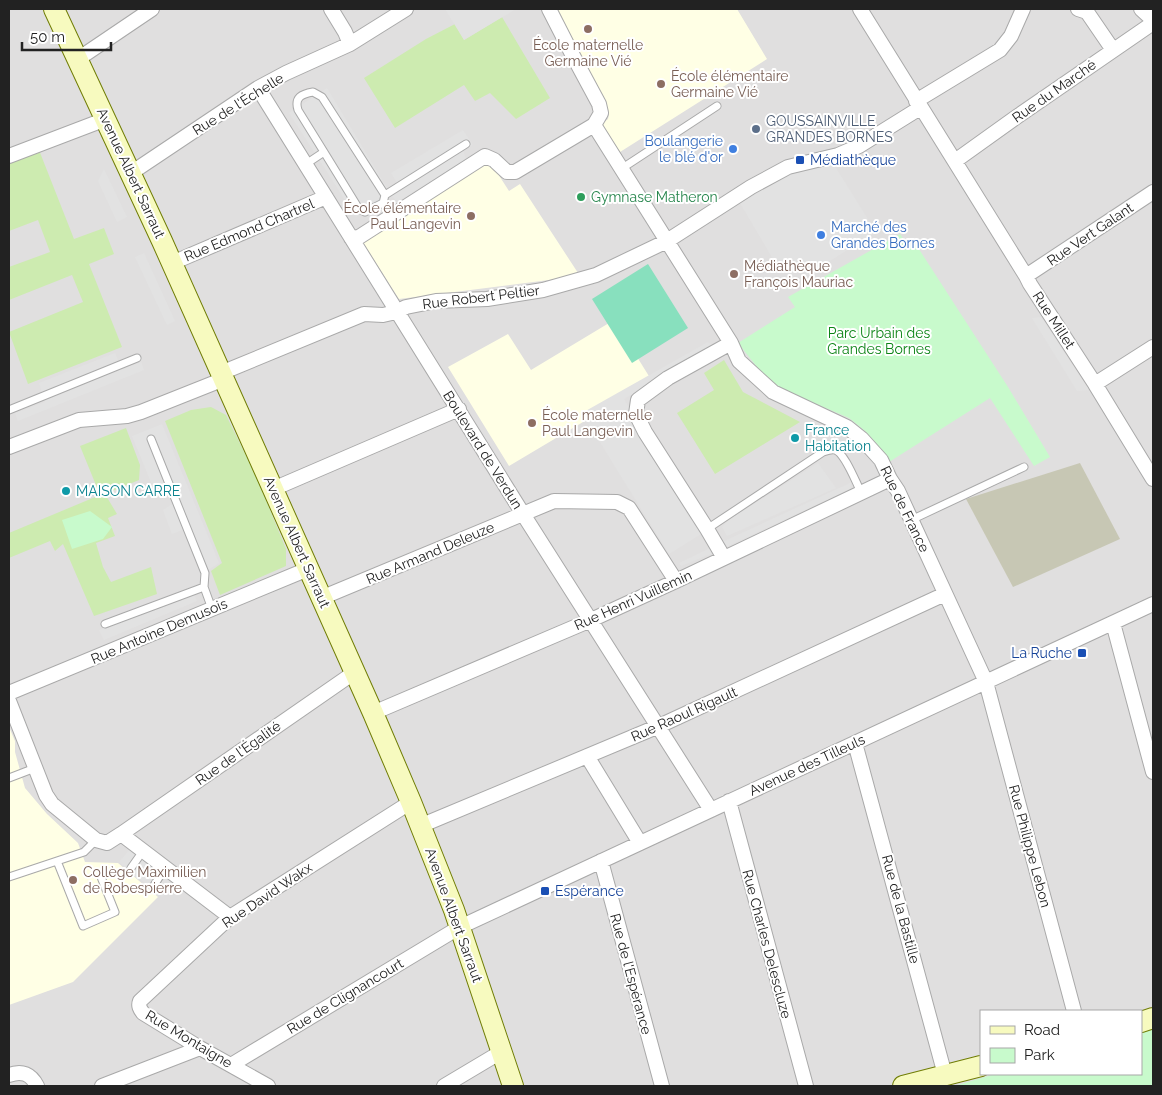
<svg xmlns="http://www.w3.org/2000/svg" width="1162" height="1095" viewBox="0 0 1162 1095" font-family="Raleway,sans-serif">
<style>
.residential{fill:#e0dfdf;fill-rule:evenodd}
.education{fill:#ffffe5}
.construction{fill:#c7c7b4}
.grass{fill:#cdebb0}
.park{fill:#c8facc}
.pitch{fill:#88e0be}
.parking{fill:#e2e2e2}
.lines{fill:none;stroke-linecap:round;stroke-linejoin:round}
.lane-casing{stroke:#a9a9a9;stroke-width:9}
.street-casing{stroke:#a9a9a9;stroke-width:16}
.secondary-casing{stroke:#707d05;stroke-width:22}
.lane{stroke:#fff;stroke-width:7}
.street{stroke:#fff;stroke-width:14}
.secondary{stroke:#f7fabf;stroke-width:20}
.education-dot{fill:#8d6e63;stroke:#fff;stroke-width:2}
.service-dot{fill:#5c6f8a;stroke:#fff;stroke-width:2}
.shop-dot{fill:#3f7fe0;stroke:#fff;stroke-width:2}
.transit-dot{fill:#1a4fb4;stroke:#fff;stroke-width:2}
.leisure-dot{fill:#2e9e5b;stroke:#fff;stroke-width:2}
.culture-dot{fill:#0f9aa8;stroke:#fff;stroke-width:2}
.labels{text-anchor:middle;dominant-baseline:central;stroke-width:4;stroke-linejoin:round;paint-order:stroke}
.education-label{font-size:14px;fill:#785e54;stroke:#fff;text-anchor:start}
.street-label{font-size:14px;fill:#222;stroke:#fff}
.service-label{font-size:14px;fill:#4e5e75;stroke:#fff;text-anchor:start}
.shop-label{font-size:14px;fill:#366cbe;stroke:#fff;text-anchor:end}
.transit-label{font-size:14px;fill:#164399;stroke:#fff;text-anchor:start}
.leisure-label{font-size:14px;fill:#27864d;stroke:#fff;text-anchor:start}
.park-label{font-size:14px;fill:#0c8416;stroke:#fff}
.culture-label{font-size:14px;fill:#0d838f;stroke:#fff;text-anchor:start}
</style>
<rect width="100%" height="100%" fill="#f2efe9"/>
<path class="residential" d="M 9,9 L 1153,9 L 1153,1086 L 9,1086 ZM 981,1011 L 1141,1011 L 1141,1074 L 981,1074 Z"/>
<path class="education" d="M 556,9 L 737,9 L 767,59 L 620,152 L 602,124 L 608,119 L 609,114 L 608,109 L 576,50 Z
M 489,160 L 509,191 L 520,184 L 580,276 L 399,299 L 362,241 Z
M 614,320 L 652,381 L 509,466 L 448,367 L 508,334 L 531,370 Z
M 9,727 L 15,741 L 15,752 L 25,788 L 47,814 L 78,843 L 85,862 L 118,863 L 158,897 L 73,982 L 9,1005 Z"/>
<path class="construction" d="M 1080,463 L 1120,539 L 1013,587 L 966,499 Z"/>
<path class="grass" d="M 502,17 L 550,98 L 516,119 L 490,93 L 475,101 L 464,85 L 395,128 L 364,78 L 426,39 L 455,24 L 464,40 Z
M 39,150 L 74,239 L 104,228 L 114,254 L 89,264 L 122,347 L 28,384 L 9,332 L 83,302 L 72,275 L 9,300 L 9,267 L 50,252 L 38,220 L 9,231 L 9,162 Z
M 724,360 L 743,392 L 800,422 L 715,474 L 677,413 L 714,390 L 704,373 Z
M 211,407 L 226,415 L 257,478 L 286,549 L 286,566 L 220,595 L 211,571 L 222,563 L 165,421 L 191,410 Z
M 126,428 L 140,465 L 139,480 L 105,494 L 117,514 L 108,518 L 115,536 L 96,543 L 103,567 L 111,582 L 151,567 L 157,594 L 94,616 L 63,544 L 55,551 L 50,541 L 9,558 L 9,533 L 100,495 L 80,446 Z"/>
<path class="park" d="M 900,234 L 909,247 L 915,243 L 1008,387 L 1050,457 L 1034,466 L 990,398 L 889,462 L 877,444 L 865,431 L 849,418 L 781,389 L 765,377 L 738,343 L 795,307 L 788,297 Z
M 90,511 L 112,527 L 103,539 L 72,549 L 62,520 Z
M 1153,1029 L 1153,1086 L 954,1086 L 995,1074 L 1141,1074 L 1141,1032 Z"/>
<path class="pitch" d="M 648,264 L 688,328 L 632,363 L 592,299 Z"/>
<path class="parking" d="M 445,9 L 516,9 L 464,40 Z
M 327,88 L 387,188 L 397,183 L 391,173 L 463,130 L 473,145 L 463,151 L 466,159 L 406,197 L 397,202 L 392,196 L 356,217 L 289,113 Z
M 834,165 L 876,232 L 806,276 L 797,261 L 780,271 L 740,203 L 792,172 Z
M 104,169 L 127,217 L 117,222 L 98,181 Z
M 144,253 L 175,321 L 167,325 L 135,257 Z
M 1041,317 L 1089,390 L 1077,391 L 1032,318 Z
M 708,342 L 713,346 L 624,399 L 701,534 L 669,554 L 582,413 Z
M 115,353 L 122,369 L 141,362 L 144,370 L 18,421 L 15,413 L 45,402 L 39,383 Z
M 162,424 L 219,563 L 208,570 L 190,527 L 172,534 L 163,510 L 181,498 L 178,488 L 157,497 L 132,436 Z
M 818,463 L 836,488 L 727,536 L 722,527 L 730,519 Z
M 851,482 L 850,489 L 726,547 L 722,542 L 848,484 Z
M 712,547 L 713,553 L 681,566 L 679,563 Z
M 193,593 L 197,601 L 104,640 L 99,630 Z
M 131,848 L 178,883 L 162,897 L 119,862 Z"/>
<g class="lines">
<g class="lane-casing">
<path id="lane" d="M 324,152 L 298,110 C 294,97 302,94 313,92 L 322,97 L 385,195
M 306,164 L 324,152 L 359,209 L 365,212 L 383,203 L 385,195 L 466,144
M 621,169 L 717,106
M 9,410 L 137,358
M 151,439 L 205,573 L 204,587 L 212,609
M 911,520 L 1024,467
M 707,529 L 823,452 C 826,451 831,449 835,450 C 845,453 856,483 861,492
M 105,624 L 204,587
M 9,778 L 35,768
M 57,861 L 83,926 L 115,912 L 101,877
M 131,868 L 143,851
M 9,877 L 84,852 L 96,840
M 153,887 L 165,868"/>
</g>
<g class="street-casing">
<path id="street" d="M 331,9 L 345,32 L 350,44
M 860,9 C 915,98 971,187 1026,276 L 1030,284 L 1095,384 L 1153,479
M 1078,9 L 1087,12 L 1113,50
M 1141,9 L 1153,20
M 78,59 L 152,9
M 258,88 L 523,514 L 711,810
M 916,101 L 1000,50 L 1011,36 L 1023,9
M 594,125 L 731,343 L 668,378 L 638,400 L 636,414 L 645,432 L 707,529 L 724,558
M 9,156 L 106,119
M 955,161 L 1015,118 L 1153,23
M 131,173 L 258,88 L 286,73 L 350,44 L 406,9
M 351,238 L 359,237 L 485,156 L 494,160 L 507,172 L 515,172 L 594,125 L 601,113 L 599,104 L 571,52 L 549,9
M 172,263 L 326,197
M 1026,276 L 1153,192
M 731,343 L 739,361 L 773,392 L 847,427 L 862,439 L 881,460 L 890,479 L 898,491 L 986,682 L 1074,1011
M 221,373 L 364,314 L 383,315 L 396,312 L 406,307 L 436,301 L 487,299 L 543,290 L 596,275 L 667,241 L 751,187 L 788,167 L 838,155 L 859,146 L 920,108
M 1095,384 L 1153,347
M 9,447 L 79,420 L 127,416 L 141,412 L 224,379
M 273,489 L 459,409
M 321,598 L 554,501 L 617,502 L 629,508 L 676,581
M 1113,623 L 1153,772
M 9,693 L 308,569
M 9,701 L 46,795 L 52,804 L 96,840 L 107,843 L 121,834 L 230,917
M 373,713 L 591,620 L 676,581 L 890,479
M 855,743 L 945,1075
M 587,756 L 640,843
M 729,801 L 806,1086
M 420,826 L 659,726 L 945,594
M 121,834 L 355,672
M 601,861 L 662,1086
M 231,1065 L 460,927 L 1153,604
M 9,1075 C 22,1070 31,1074 37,1086
M 102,1086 L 200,1048
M 268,1086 L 200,1048 L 143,1013 C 140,1009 138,1006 140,1001 L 230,917 L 411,802
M 444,1086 L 501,1052"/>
</g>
<g class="secondary-casing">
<path id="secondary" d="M 54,9 L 162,241 L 373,713 L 411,802 L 454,910 L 513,1086
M 1141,1022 L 1153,1018
M 903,1086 L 981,1066"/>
</g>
<use href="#lane" class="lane"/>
<use href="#street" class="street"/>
<use href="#secondary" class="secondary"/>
</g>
<g class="education-dot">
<circle cx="588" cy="29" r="5"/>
<circle cx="661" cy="84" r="5"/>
<circle cx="471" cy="216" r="5"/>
<circle cx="734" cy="274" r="5"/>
<circle cx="532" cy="423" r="5"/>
<circle cx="73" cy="880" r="5"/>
</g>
<circle class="service-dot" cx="756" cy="129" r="5"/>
<g class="shop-dot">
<circle cx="733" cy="149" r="5"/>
<circle cx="821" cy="235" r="5"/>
</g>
<g class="transit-dot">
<rect x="795" y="155" width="10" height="10" rx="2.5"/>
<rect x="1077" y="648" width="10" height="10" rx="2.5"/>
<rect x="540" y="886" width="10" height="10" rx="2.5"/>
</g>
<circle class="leisure-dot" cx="581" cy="197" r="5"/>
<g class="culture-dot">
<circle cx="795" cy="438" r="5"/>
<circle cx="66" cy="491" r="5"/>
</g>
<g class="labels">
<g class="education-label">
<text x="588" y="45" text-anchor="middle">École maternelle<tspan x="588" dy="16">Germaine Vié</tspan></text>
<text x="671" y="76">École élémentaire<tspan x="671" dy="16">Germaine Vié</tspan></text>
<text x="461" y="208" text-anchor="end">École élémentaire<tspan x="461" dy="16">Paul Langevin</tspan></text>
<text x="744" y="266">Médiathèque<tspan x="744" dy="16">François Mauriac</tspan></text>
<text x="542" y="415">École maternelle<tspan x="542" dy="16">Paul Langevin</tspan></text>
<text x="83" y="872">Collège Maximilien<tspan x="83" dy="16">de Robespierre</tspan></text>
</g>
<g class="street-label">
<text transform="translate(1054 91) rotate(-35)">Rue du Marché</text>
<text transform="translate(238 104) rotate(-32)">Rue de l'Échelle</text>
<text transform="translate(131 173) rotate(65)">Avenue Albert Sarraut</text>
<text transform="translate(249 230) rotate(-23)">Rue Edmond Chartrel</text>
<text transform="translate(1090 234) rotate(-34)">Rue Vert Galant</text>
<text transform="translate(481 297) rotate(-7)">Rue Robert Peltier</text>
<text transform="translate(1054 320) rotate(57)">Rue Millet</text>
<text transform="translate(483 450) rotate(58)">Boulevard de Verdun</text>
<text transform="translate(905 509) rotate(64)">Rue de France</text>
<text transform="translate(297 542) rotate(66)">Avenue Albert Sarraut</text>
<text transform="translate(430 553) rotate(-23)">Rue Armand Deleuze</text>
<text transform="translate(633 600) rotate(-24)">Rue Henri Vuillemin</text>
<text transform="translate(159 631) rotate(-23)">Rue Antoine Demusois</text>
<text transform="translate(684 714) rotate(-24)">Rue Raoul Rigault</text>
<text transform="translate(238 753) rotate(-35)">Rue de l'Égalité</text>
<text transform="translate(807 765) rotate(-25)">Avenue des Tilleuls</text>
<text transform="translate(1030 846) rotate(75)">Rue Philippe Lebon</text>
<text transform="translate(267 895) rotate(-34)">Rue David Wakx</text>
<text transform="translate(901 909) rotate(75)">Rue de la Bastille</text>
<text transform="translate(454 915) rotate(70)">Avenue Albert Sarraut</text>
<text transform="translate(767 944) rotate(75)">Rue Charles Delescluze</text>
<text transform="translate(631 974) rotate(75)">Rue de l'Espérance</text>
<text transform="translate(345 996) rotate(-31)">Rue de Clignancourt</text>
<text transform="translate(189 1039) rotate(31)">Rue Montaigne</text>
</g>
<g class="service-label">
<text x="766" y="121">GOUSSAINVILLE<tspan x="766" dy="16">GRANDES BORNES</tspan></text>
</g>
<g class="shop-label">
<text x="723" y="141">Boulangerie<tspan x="723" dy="16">le blé d'or</tspan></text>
<text x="831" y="227" text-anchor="start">Marché des<tspan x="831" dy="16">Grandes Bornes</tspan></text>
</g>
<g class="transit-label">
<text x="810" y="160">Médiathèque</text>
<text x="1072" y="653" text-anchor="end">La Ruche</text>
<text x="555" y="891">Espérance</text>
</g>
<g class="leisure-label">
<text x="591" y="197">Gymnase Matheron</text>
</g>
<g class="park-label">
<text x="879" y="333">Parc Urbain des<tspan x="879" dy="16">Grandes Bornes</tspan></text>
</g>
<g class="culture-label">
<text x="805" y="430">France<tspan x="805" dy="16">Habitation</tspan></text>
<text x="76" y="491">MAISON CARRE</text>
</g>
</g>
<rect width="1162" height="1095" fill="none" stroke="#222222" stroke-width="20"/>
<rect x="980" y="1010" width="162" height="65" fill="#ffffff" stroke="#a7a7a7"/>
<rect x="990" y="1026" width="25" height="8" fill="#f7fabf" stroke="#a7a7a7"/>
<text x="1024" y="1035" font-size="15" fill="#222222">Road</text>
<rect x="990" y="1048" width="25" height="15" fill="#c8facc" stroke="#a7a7a7"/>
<text x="1024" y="1060" font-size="15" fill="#222222">Park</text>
<path d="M22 42v8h89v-8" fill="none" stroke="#222222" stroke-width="2.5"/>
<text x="30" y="42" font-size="15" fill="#222222" stroke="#ffffff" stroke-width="4" paint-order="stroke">50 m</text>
</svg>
